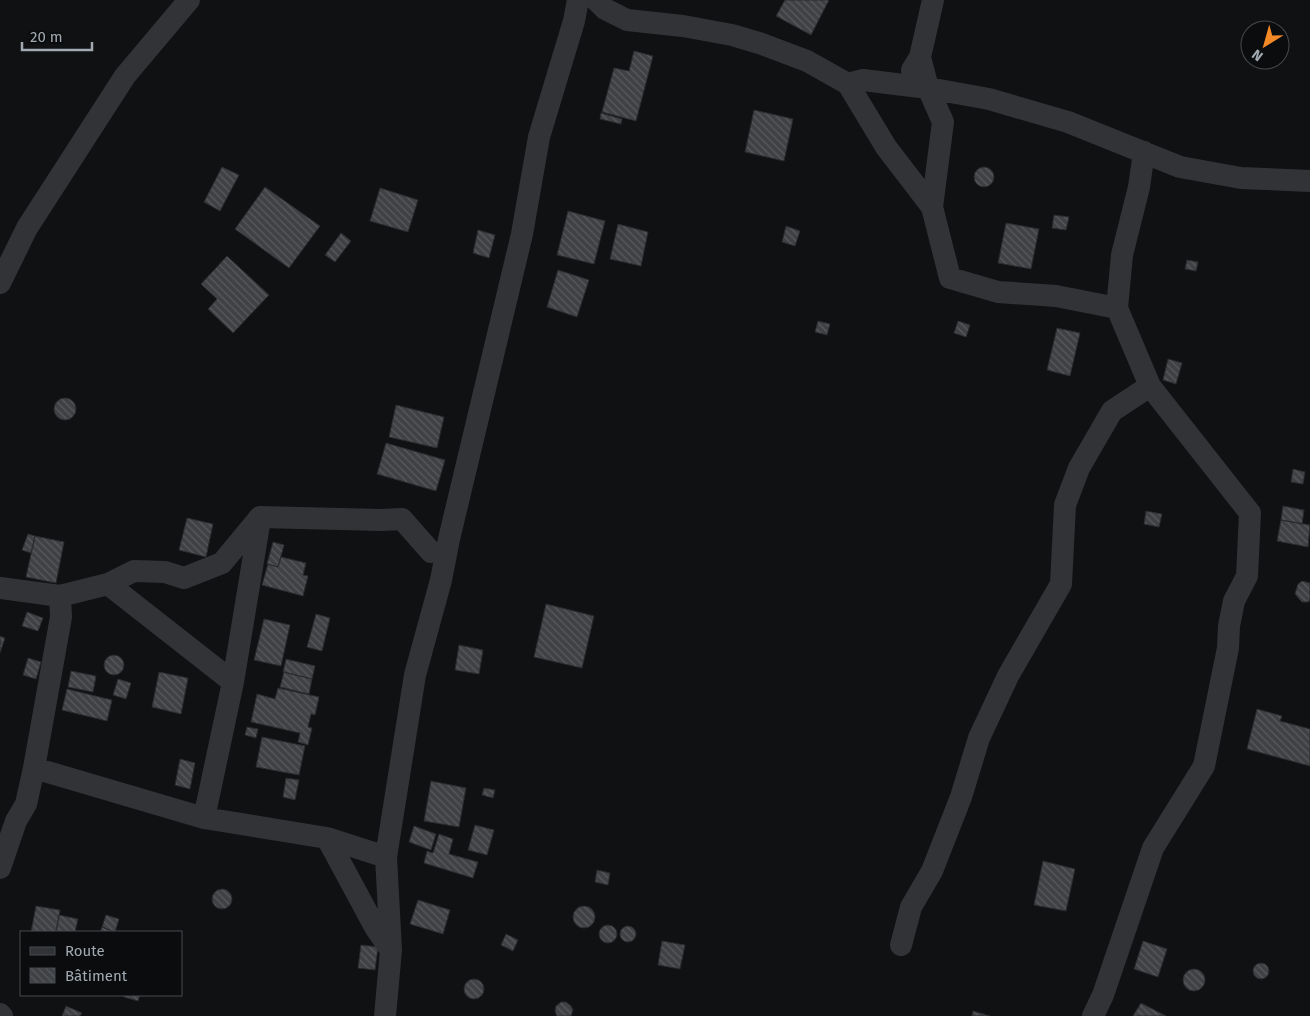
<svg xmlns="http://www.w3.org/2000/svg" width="1310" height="1016" viewBox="0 0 1310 1016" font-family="'Fira Sans',sans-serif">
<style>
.building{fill:url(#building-back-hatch);stroke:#2a2b2e}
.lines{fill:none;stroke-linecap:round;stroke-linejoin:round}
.street{stroke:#313337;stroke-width:22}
</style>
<defs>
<pattern id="building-back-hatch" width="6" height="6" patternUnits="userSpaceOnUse" patternTransform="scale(1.25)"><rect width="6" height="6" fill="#3f4145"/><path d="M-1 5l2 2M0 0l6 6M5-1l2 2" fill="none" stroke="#585a5d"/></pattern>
</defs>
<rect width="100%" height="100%" fill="#101112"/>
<path class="building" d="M 785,0 L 829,0 L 811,35 L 776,16 Z
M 634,51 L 653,56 L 636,121 L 602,112 L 614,68 L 629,71 Z
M 754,110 L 793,119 L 784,161 L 745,152 Z
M 601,113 L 622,119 L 621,124 L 600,119 Z
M974 177a10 10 0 1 1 20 0a10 10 0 1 1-20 0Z
M 222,167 L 239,175 L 220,211 L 204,202 Z
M 265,187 L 320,226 L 289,268 L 235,229 Z
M 380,188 L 418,200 L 408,232 L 370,221 Z
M 568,211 L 605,221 L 594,264 L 557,255 Z
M 1054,215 L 1069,217 L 1066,230 L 1052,228 Z
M 1006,223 L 1039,229 L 1031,269 L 998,263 Z
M 618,224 L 648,232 L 641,266 L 610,259 Z
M 786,226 L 800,231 L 795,246 L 782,242 Z
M 478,230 L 495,235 L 489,258 L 473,253 Z
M 341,233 L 351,241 L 335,262 L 325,255 Z
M 227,256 L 269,295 L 233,333 L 208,309 L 217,299 L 201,284 Z
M 1187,260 L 1198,262 L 1196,271 L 1185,269 Z
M 558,270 L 589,280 L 577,317 L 547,307 Z
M 818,321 L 830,324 L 827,335 L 815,332 Z
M 958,321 L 970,325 L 966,337 L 954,333 Z
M 1057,328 L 1080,333 L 1070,376 L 1047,370 Z
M 1168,359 L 1182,363 L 1176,384 L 1163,380 Z
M54 409a11 11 0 1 1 22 0a11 11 0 1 1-22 0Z
M 396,405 L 444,417 L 437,448 L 389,437 Z
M 386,443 L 445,460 L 436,491 L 377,474 Z
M 1293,469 L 1305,472 L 1303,484 L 1291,482 Z
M 1283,506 L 1304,510 L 1302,524 L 1281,520 Z
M 1146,511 L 1162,514 L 1159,527 L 1144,524 Z
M 187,518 L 213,524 L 206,557 L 179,550 Z
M 1281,520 L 1310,525 L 1308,547 L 1277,541 Z
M 28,534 L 35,536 L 31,553 L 22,550 Z
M 35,536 L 64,542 L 56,583 L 26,577 Z
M 273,542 L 284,545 L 278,567 L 267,564 Z
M 281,557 L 306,563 L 303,575 L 308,576 L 303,596 L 262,585 L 268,564 L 278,567 Z
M 1302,581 L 1310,583 L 1310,601 L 1308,602 L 1302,602 L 1295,594 L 1298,584 Z
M 546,604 L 594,616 L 582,668 L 534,657 Z
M 27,612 L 43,618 L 38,631 L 22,626 Z
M 316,614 L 330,618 L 322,651 L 307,647 Z
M 264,619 L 290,625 L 281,666 L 254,660 Z
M 0,636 L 5,638 L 0,653 Z
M 459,645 L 483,650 L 479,674 L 455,670 Z
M104 665a10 10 0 1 1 20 0a10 10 0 1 1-20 0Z
M 28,658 L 41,662 L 36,679 L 23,675 Z
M 286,659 L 315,666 L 312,679 L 283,672 Z
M 71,671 L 96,676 L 93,692 L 68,687 Z
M 159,672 L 188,678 L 181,714 L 152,707 Z
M 284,672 L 312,679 L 309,694 L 280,687 Z
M 118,679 L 131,683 L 126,699 L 113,695 Z
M 278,688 L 319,697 L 315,715 L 311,714 L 308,727 L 312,728 L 308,745 L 298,742 L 300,733 L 251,722 L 257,694 L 275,699 Z
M 67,689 L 112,700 L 107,721 L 62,710 Z
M 1257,709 L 1282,716 L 1280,721 L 1310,729 L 1310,766 L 1247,749 Z
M 247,727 L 258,729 L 256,738 L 245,735 Z
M 262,737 L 305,746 L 299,775 L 256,767 Z
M 180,759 L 195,763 L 190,789 L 175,785 Z
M 286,778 L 299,780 L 295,800 L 283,797 Z
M 431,781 L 466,788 L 459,827 L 424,821 Z
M 484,788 L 495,790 L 493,798 L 482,795 Z
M 475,825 L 494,830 L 487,855 L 468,850 Z
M 414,826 L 436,834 L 431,850 L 409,842 Z
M 439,834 L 453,839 L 449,854 L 478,862 L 473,878 L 424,863 L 427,851 L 433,853 Z
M 1043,861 L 1075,869 L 1066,911 L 1034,905 Z
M 597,870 L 610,873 L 608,885 L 595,882 Z
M212 899a10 10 0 1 1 20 0a10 10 0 1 1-20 0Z
M 418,900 L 450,910 L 443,934 L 410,924 Z
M573 917a11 11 0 1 1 22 0a11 11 0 1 1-22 0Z
M 36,906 L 60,910 L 56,932 L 31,932 Z
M 59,915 L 78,919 L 75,932 L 56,932 Z
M 106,915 L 119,919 L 115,932 L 102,927 Z
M599 934a9 9 0 1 1 18 0a9 9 0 1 1-18 0Z
M620 934a8 8 0 1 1 16 0a8 8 0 1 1-16 0Z
M 102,927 L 115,932 L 116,932 L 100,932 Z
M 506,934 L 518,940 L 513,951 L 501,945 Z
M 662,941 L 685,945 L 680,969 L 658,965 Z
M 1143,941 L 1167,949 L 1158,977 L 1134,969 Z
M 361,945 L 378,947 L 375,970 L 358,968 Z
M1253 971a8 8 0 1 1 16 0a8 8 0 1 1-16 0Z
M1183 980a11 11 0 1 1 22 0a11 11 0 1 1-22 0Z
M464 989a10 10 0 1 1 20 0a10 10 0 1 1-20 0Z
M 124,995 L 140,995 L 138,1001 L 124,997 Z
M 561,1002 L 566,1002 L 571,1006 L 573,1010 L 571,1016 L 557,1016 L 555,1011 L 556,1006 Z
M 1141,1003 L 1166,1016 L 1133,1016 Z
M 66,1006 L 82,1013 L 80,1016 L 62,1016 Z
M 973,1011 L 990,1016 L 972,1016 Z"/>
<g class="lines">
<path class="street" d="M 596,0 L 605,9 L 627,20 L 683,26 L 732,35 L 762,44 L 807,61 L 848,84 L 886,147 L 932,207 L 950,278 L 998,292 L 1056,296 L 1117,308 L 1150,386 L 1250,513 L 1247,576 L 1234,601 L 1229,626 L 1228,648 L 1204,766 L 1153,848 L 1103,995 L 1093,1016
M 920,57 L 928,88 L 943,122 L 932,207
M 912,70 L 920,57 L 933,0
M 848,84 L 863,80 L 928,88 L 989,99 L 1068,122 L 1180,167 L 1241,178 L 1310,181
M 0,283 L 27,228 L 125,76 L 189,0
M 1117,308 L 1122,255 L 1139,187 L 1144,152
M 108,584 L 233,682
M 0,588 L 60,596 L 108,584 L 134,571 L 165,572 L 184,578 L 222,563 L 260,517 L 381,520 L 402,519 L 431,552
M 34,768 L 204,818 L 327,838 L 386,857
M 204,818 L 233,682 L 260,519
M 327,838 L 375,927 L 390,949
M 0,868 L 16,821 L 26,804 L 34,768 L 61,617 L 60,596
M 901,945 L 911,907 L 932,871 L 961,797 L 979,738 L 1008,676 L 1061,584 L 1065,505 L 1079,468 L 1112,411 L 1150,386
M 0,1014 L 2,1016
M 385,1016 L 391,950 L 386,857 L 415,675 L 441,580 L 449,539 L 522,234 L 539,137 L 574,21 L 578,0"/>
</g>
<rect x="20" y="931" width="162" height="65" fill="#0b0c0d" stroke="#474b4f"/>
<rect x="30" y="947" width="25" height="8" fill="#313337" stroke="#474b4f"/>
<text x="65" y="956" font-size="15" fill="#a1aab3">Route</text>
<rect x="30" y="968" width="25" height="15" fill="url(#building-back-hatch)" stroke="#474b4f"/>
<text x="65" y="981" font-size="15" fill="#a1aab3">Bâtiment</text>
<g transform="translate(1265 45) rotate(217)"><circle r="24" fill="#0b0c0d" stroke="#474b4f"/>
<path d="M0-4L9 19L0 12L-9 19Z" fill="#f38827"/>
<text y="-8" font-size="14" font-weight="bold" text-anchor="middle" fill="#a1aab3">N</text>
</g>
<path d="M22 42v8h70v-8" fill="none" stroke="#a1aab3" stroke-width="2.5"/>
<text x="30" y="42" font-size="15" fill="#a1aab3" stroke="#0b0c0d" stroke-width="4" paint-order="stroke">20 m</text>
</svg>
